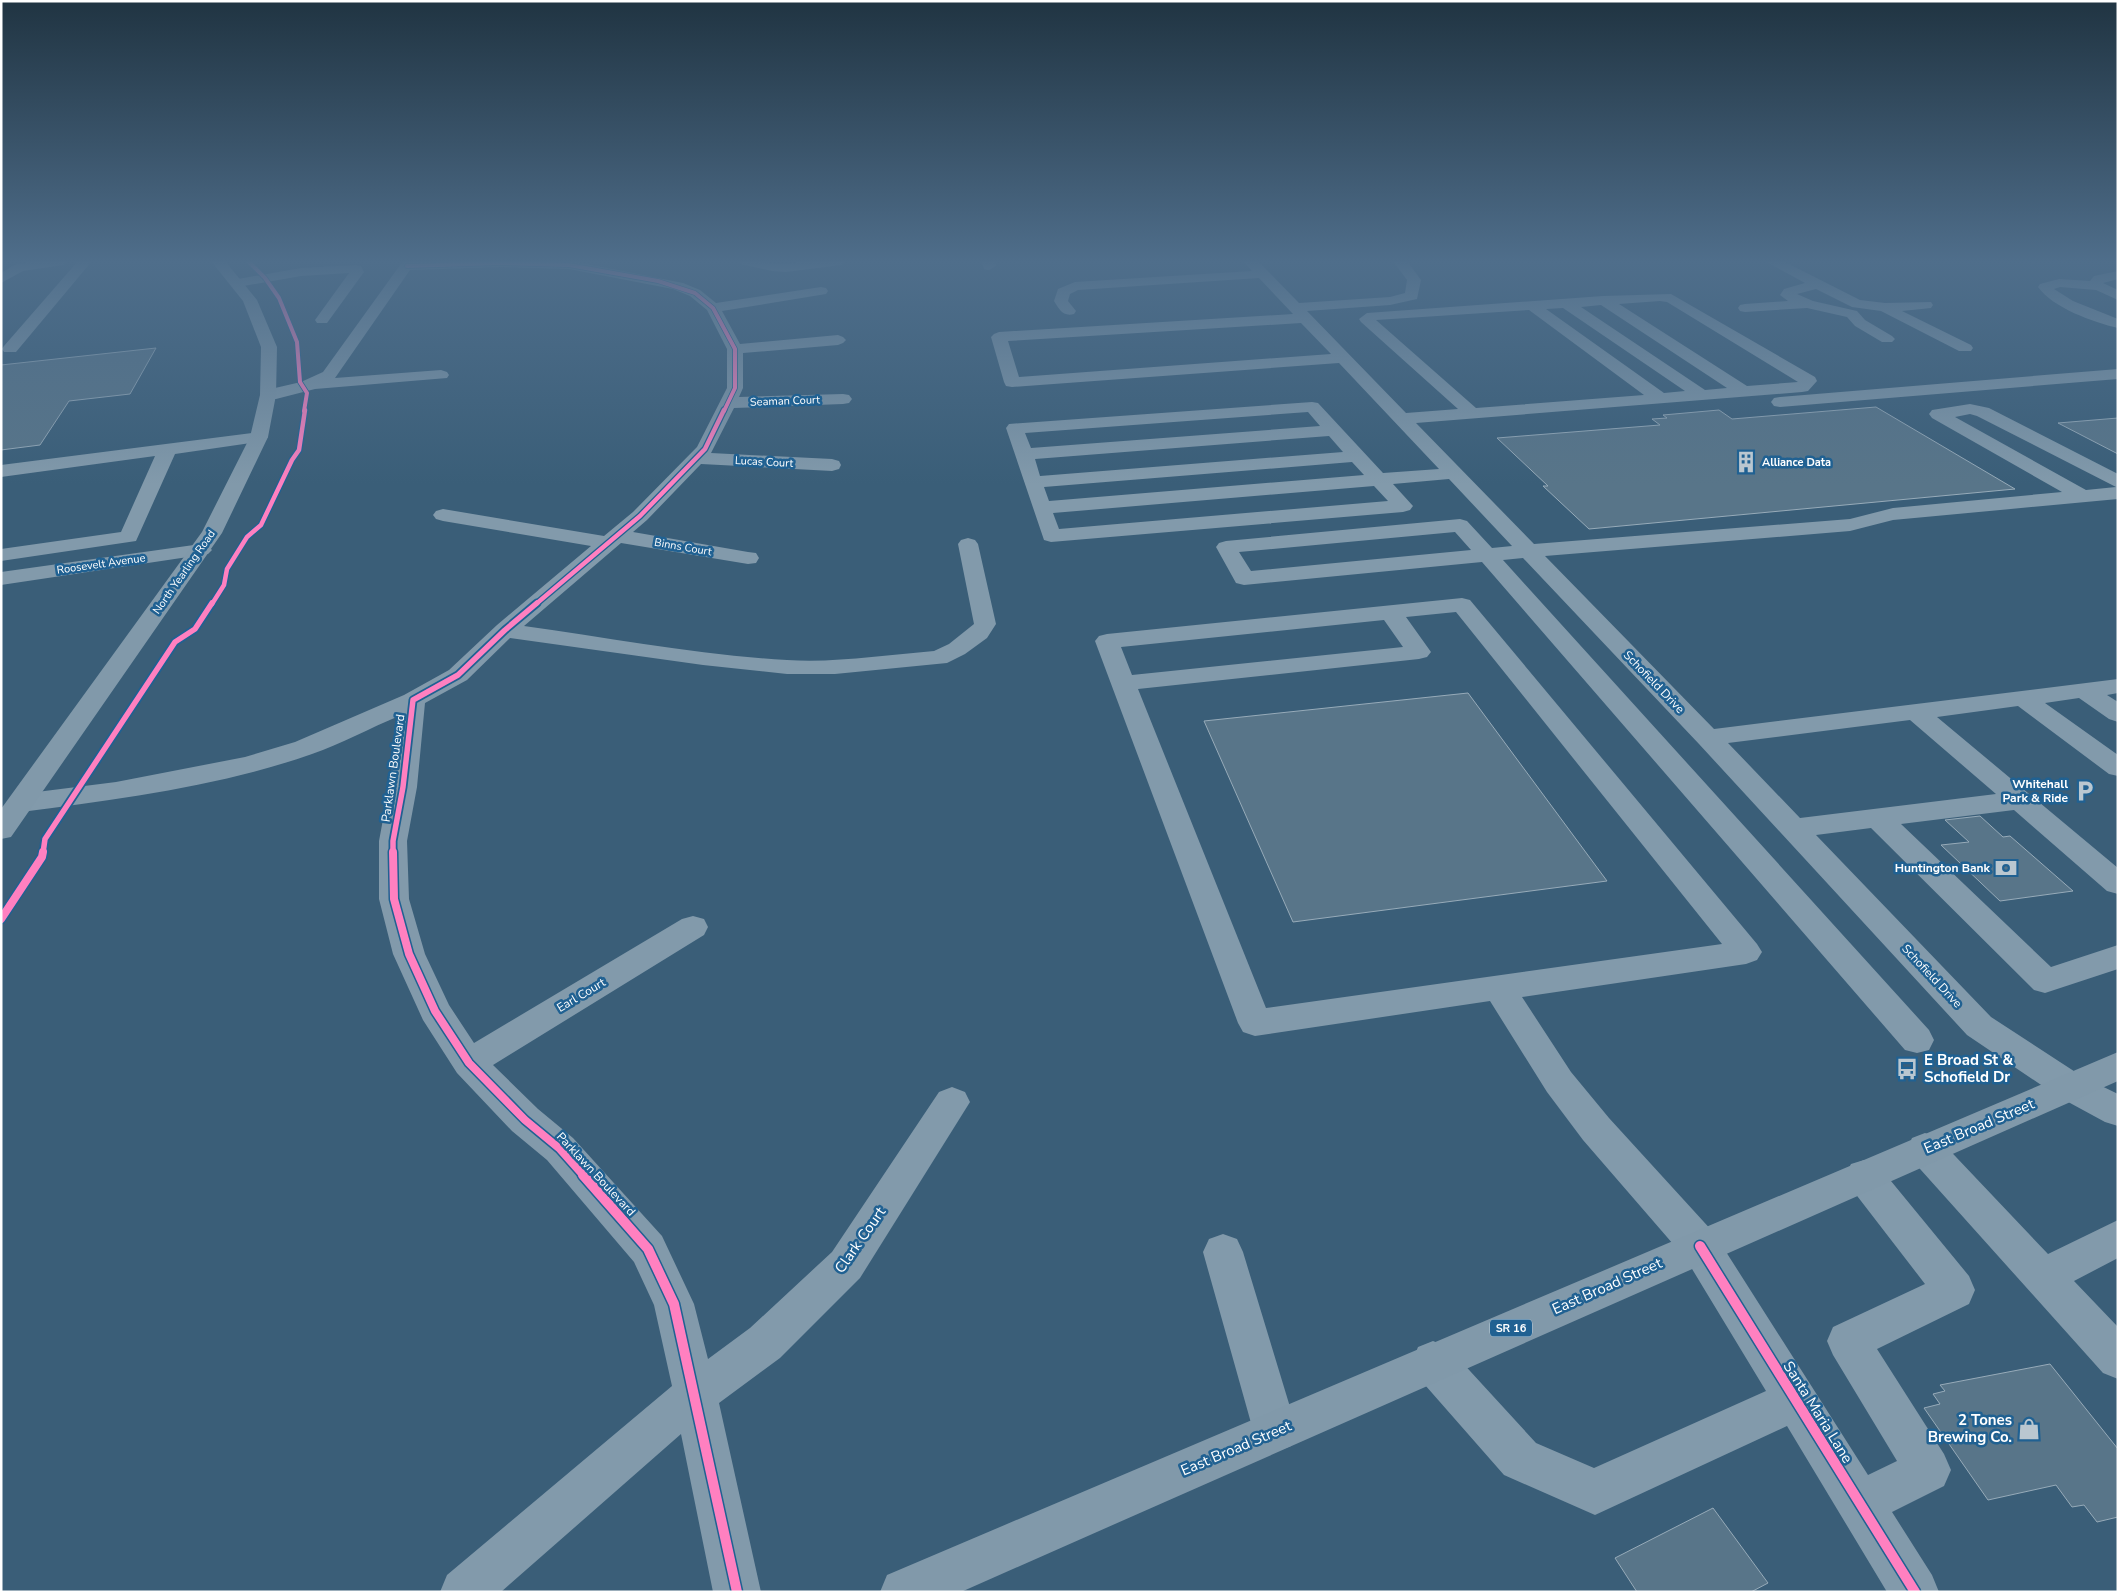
<svg xmlns="http://www.w3.org/2000/svg" width="2119" height="1593" viewBox="0 0 2119 1593" font-family="'Nunito Sans',sans-serif">
<style>
.building{fill:#587589;stroke:#97abb9}
.lines{fill:none;stroke-linecap:round;stroke-linejoin:round}
.minor{fill:#829aab;fill-rule:evenodd}
.major{fill:#8199aa;fill-rule:evenodd}
.cycleway-far4-casing{stroke:#206192;stroke-width:5.5}
.cycleway-far3-casing{stroke:#206192;stroke-width:7}
.cycleway-far2-casing{stroke:#206192;stroke-width:9}
.cycleway-far1-casing{stroke:#206192;stroke-width:11}
.cycleway-casing{stroke:#206192;stroke-width:13}
.cycleway-far4{stroke:#ff80c0;stroke-width:4}
.cycleway-far3{stroke:#ff80c0;stroke-width:4.5}
.cycleway-far2{stroke:#ff80c0;stroke-width:5.5}
.cycleway-far1{stroke:#ff80c0;stroke-width:8}
.cycleway{stroke:#ff80c0;stroke-width:10}
.labels{text-anchor:middle;dominant-baseline:central;stroke-width:5;stroke-linejoin:round;paint-order:stroke}
.far-street-label{font-size:11px;fill:#fff;stroke:#206192}
.far-poi-label{font-size:11px;font-weight:bold;fill:#fff;stroke:#206192;text-anchor:start}
.shield{fill:#206192;stroke:#bcd0de;stroke-width:1}
.shield-label{font-size:11px;font-weight:bold;fill:#fff}
.street-label{font-size:12px;fill:#fff;stroke:#206192}
.poi-label{font-size:12px;font-weight:bold;fill:#fff;stroke:#206192;text-anchor:end}
.near-poi-label{font-size:15px;font-weight:bold;fill:#fff;stroke:#206192;text-anchor:start}
.near-street-label{font-size:15px;fill:#fff;stroke:#206192}
</style>
<rect width="100%" height="100%" fill="#3a5e78"/>
<path class="building" d="M 156,348 L 130,394 L 69,401 L 40,445 L 1,450 L 1,365 Z
M 1876,407 L 2015,489 L 1589,529 L 1543,486 L 1548,486 L 1497,438 L 1660,425 L 1652,419 L 1667,418 L 1663,415 L 1719,410 L 1732,419 Z
M 2118,418 L 2118,454 L 2058,423 Z
M 1468,693 L 1607,881 L 1293,922 L 1204,721 Z
M 1980,816 L 2003,837 L 2010,836 L 2073,891 L 2000,901 L 1941,845 L 1969,842 L 1945,820 Z
M 2050,1364 L 2118,1449 L 2118,1517 L 2097,1522 L 2084,1505 L 2072,1507 L 2056,1485 L 1988,1500 L 1924,1408 L 1940,1404 L 1933,1394 L 1945,1391 L 1940,1385 Z
M 1713,1508 L 1768,1583 L 1751,1592 L 1637,1592 L 1615,1558 Z"/>
<g class="lines">
<path class="minor" d="M 36,261 L 70,261 L 63,265 L 23,271 L 1,283 L 1,273 L 14,265 Z
M 78,261 L 92,261 L 16,352 L 4,352 L 2,349 L 4,346 Z
M 403,261 L 571,261 L 683,283 L 700,290 L 716,303 L 821,287 L 826,288 L 828,291 L 826,294 L 722,311 L 740,344 L 838,335 L 843,337 L 846,340 L 843,343 L 838,345 L 743,353 L 743,388 L 739,397 L 843,394 L 849,395 L 852,399 L 849,403 L 843,404 L 734,408 L 711,453 L 832,459 L 839,461 L 841,465 L 839,469 L 832,471 L 701,464 L 647,520 L 633,532 L 748,552 L 756,553 L 759,558 L 756,563 L 748,564 L 621,543 L 524,626 C 611,638 699,655 787,660 C 836,663 885,655 934,651 L 949,644 L 974,624 L 958,544 L 961,540 L 968,538 L 975,540 L 978,544 L 996,624 L 987,638 L 965,654 L 947,663 L 835,674 L 787,674 L 703,665 L 510,638 L 467,680 L 425,703 L 417,787 L 407,841 L 409,899 L 425,954 L 449,1005 L 474,1043 L 682,919 L 693,916 L 704,919 L 708,927 L 704,935 L 493,1065 L 538,1109 L 573,1138 L 662,1236 L 694,1304 L 708,1359 L 750,1328 L 832,1252 L 939,1092 L 952,1087 L 965,1092 L 970,1102 L 860,1278 L 780,1358 L 719,1403 L 761,1592 L 713,1592 L 681,1434 L 501,1592 L 440,1592 L 447,1575 L 672,1386 L 654,1305 L 634,1262 L 547,1160 L 512,1131 L 457,1073 L 423,1020 L 393,954 L 379,899 L 379,841 L 389,787 L 399,716 C 370,728 341,744 312,754 C 218,787 118,799 21,812 L 11,809 L 7,803 L 11,797 L 21,794 L 116,782 L 245,757 L 295,742 L 404,695 L 449,670 L 497,625 L 591,546 L 443,521 L 436,519 L 433,515 L 436,511 L 443,509 L 604,536 L 633,512 L 697,447 L 727,388 L 727,349 L 707,310 L 690,296 L 673,289 L 569,269 L 501,267 L 410,270 L 335,378 L 441,370 L 447,372 L 449,375 L 447,378 L 315,389 L 276,399 L 262,399 L 260,395 L 262,391 L 301,382 L 323,372 Z
M 739,261 L 786,264 L 807,261 L 848,261 L 841,265 L 786,272 L 772,271 L 741,264 Z
M 981,261 L 995,261 L 996,266 L 989,270 L 984,269 Z
M 1243,261 L 1258,261 L 1299,303 L 1390,297 L 1405,293 L 1407,280 L 1393,261 L 1407,261 L 1421,280 L 1417,299 L 1390,305 L 1307,311 L 1406,413 L 1458,409 L 1361,322 L 1359,319 L 1367,313 L 1603,296 L 1671,294 L 1815,377 L 1817,381 L 1808,391 L 1802,392 L 1416,423 L 1534,544 L 1850,519 L 1893,508 L 2062,492 L 1932,418 L 1929,414 L 1932,410 L 1970,404 L 1989,408 L 2118,474 L 2118,499 L 1893,520 L 1850,531 L 1545,556 L 1714,729 L 2118,679 L 2118,693 L 2107,695 L 2118,702 L 2118,722 L 2109,719 L 2079,698 L 2045,703 L 2118,755 L 2118,776 L 2109,774 L 2018,706 L 1937,717 L 2118,868 L 2118,894 L 2107,891 L 2014,810 L 1901,824 L 2051,967 L 2118,945 L 2118,969 L 2045,993 L 2034,990 L 1871,828 L 1816,835 L 1991,1017 L 2083,1077 L 2118,1094 L 2118,1126 L 2105,1122 L 2059,1097 L 1967,1035 L 1699,744 L 1523,558 L 1503,560 L 1929,1030 L 1934,1040 L 1929,1050 L 1917,1053 L 1905,1050 L 1482,562 L 1244,585 L 1236,583 L 1216,547 L 1219,543 L 1226,541 L 1460,519 L 1467,521 L 1492,548 L 1512,546 L 1449,479 L 1393,484 L 1413,506 L 1410,510 L 1403,512 L 1051,542 L 1044,540 L 1006,428 L 1009,424 L 1312,402 L 1318,403 L 1383,473 L 1439,469 L 1339,363 L 1012,387 L 1006,386 L 1004,382 L 991,337 L 994,334 L 999,332 L 1293,314 L 1259,278 L 1078,290 L 1070,294 L 1068,301 L 1076,311 L 1074,314 C 1063,317 1059,309 1054,301 L 1058,289 L 1075,282 L 1252,271 ZM 1660,301 L 1667,302 L 1798,382 L 1747,386 L 1619,304 ZM 1601,305 L 1727,388 L 1705,390 L 1581,307 ZM 1563,308 L 1685,391 L 1664,393 L 1546,309 ZM 1529,310 L 1644,395 L 1476,408 L 1376,320 ZM 1301,323 L 1331,354 L 1019,377 L 1008,341 ZM 1308,412 L 1320,426 L 1031,448 L 1025,433 ZM 1970,414 L 1977,416 L 2116,487 L 2086,490 L 1955,417 ZM 1329,436 L 1343,452 L 1040,476 L 1035,459 ZM 1352,462 L 1364,475 L 1049,501 L 1044,487 ZM 1374,486 L 1388,501 L 1059,529 L 1053,513 ZM 1455,532 L 1471,550 L 1251,571 L 1239,552 ZM 1910,720 L 1996,794 L 1800,818 L 1728,743 Z
M 1765,261 L 1783,261 L 1860,300 L 1885,303 L 1931,302 L 1933,305 L 1931,308 L 1902,311 L 1971,345 L 1973,348 L 1971,351 L 1959,351 L 1881,311 L 1852,307 L 1816,289 L 1797,294 L 1813,301 L 1857,311 L 1865,320 L 1892,336 L 1895,339 L 1892,342 L 1882,342 L 1855,326 L 1847,317 L 1807,308 L 1745,312 L 1740,311 L 1738,308 L 1740,305 L 1745,304 L 1788,301 L 1780,295 L 1784,289 L 1805,283 Z
M 356,265 L 361,266 L 364,272 L 327,323 L 317,323 L 315,320 L 349,273 L 301,276 L 238,287 L 231,283 L 238,279 L 301,268 Z
M 2118,271 L 2118,279 L 2103,283 L 2118,290 L 2118,300 L 2096,290 L 2060,287 L 2054,289 L 2073,301 L 2118,319 L 2118,328 C 2093,322 2053,308 2038,287 L 2040,284 L 2059,279 L 2090,281 L 2094,276 Z
M 2118,369 L 2118,379 L 1780,407 L 1774,406 L 1771,402 L 1774,398 L 1780,397 Z
M 259,432 L 265,433 L 268,437 L 265,441 L 175,454 L 136,541 L 1,561 L 1,549 L 121,532 L 155,456 L 1,477 L 1,465 Z
M 201,544 L 208,546 L 212,550 L 208,554 L 1,585 L 1,572 Z
M 1462,598 L 1470,600 L 1757,944 L 1762,952 L 1757,960 L 1746,964 L 1522,997 L 1571,1072 L 1609,1118 L 1714,1233 L 1868,1475 L 1897,1461 L 1833,1355 L 1827,1341 L 1833,1327 L 1925,1284 L 1851,1188 L 1845,1176 L 1851,1164 L 1864,1160 L 1877,1164 L 1969,1276 L 1975,1290 L 1969,1304 L 1877,1349 L 1944,1454 L 1951,1470 L 1944,1486 L 1892,1512 L 1932,1575 L 1939,1592 L 1887,1592 L 1787,1426 L 1595,1515 L 1504,1475 L 1418,1377 L 1412,1362 L 1418,1347 L 1433,1341 L 1448,1347 L 1536,1443 L 1594,1468 L 1766,1391 L 1686,1259 L 1583,1140 L 1547,1092 L 1490,1001 L 1255,1036 L 1243,1032 L 1238,1023 L 1095,641 L 1099,636 L 1107,634 ZM 1456,612 L 1722,944 L 1266,1008 L 1138,689 L 1419,659 L 1427,657 L 1431,652 L 1406,617 ZM 1384,620 L 1403,647 L 1132,675 L 1121,647 Z
M 1925,1133 L 1938,1138 L 2048,1254 L 2118,1220 L 2118,1258 L 2074,1281 L 2118,1327 L 2118,1379 L 2103,1373 L 1912,1160 L 1907,1149 L 1912,1138 Z
M 1223,1234 L 1237,1239 L 1243,1252 L 1297,1430 L 1291,1446 L 1275,1452 L 1259,1446 L 1253,1430 L 1203,1252 L 1209,1239 Z"/>
<path class="major" d="M 211,261 L 225,261 L 257,300 L 277,347 L 276,395 L 268,437 L 222,533 L 11,837 L 1,839 L 1,809 L 202,532 L 250,437 L 260,395 L 261,347 L 243,301 Z
M 2118,1052 L 2118,1081 L 961,1592 L 880,1592 L 887,1575 Z"/>
<g class="cycleway-far4-casing">
<path id="cycleway-far4" d="M 248,261 L 265,278 L 279,298 L 297,342 L 300,382 L 307,393 L 304,411
M 407,266 L 501,263 L 569,265 L 658,281 L 695,293 L 713,308 L 735,349 L 735,388 L 724,411"/>
</g>
<g class="cycleway-far3-casing">
<path id="cycleway-far3" d="M 212,604 L 224,585 L 227,569 L 247,537 L 261,525 L 292,460 L 299,450 L 305,410
M 536,604 L 640,516 L 705,449 L 724,410"/>
</g>
<g class="cycleway-far2-casing">
<path id="cycleway-far2" d="M 43,853 L 45,839 L 175,642 L 195,629 L 212,603
M 393,853 L 393,841 L 403,787 L 413,700 L 458,675 L 505,630 L 537,603"/>
</g>
<g class="cycleway-far1-casing">
<path id="cycleway-far1" d="M 393,852 L 394,899 L 409,954 L 435,1011 L 469,1063 L 525,1120 L 560,1149 L 584,1176
M 1,919 L 42,857 L 43,852"/>
</g>
<g class="cycleway-casing">
<path id="cycleway" d="M 583,1175 L 648,1249 L 674,1304 L 737,1592
M 1700,1246 L 1915,1592"/>
</g>
<use href="#cycleway-far4" class="cycleway-far4"/>
<use href="#cycleway-far3" class="cycleway-far3"/>
<use href="#cycleway-far2" class="cycleway-far2"/>
<use href="#cycleway-far1" class="cycleway-far1"/>
<use href="#cycleway" class="cycleway"/>
</g>
<linearGradient id="sky" x2="0" y2="1"><stop stop-color="#203442"/><stop offset="0.54" stop-color="#4f6e8b"/><stop offset="1" stop-color="#4f6e8b" stop-opacity="0"/></linearGradient>
<rect width="2119" height="484" fill="url(#sky)"/>
<defs>
<g id="building-bare" transform="scale(1.725)"><path d="M-4-6H4V6H1V3H-1V6H-4ZM-2.5-4.3h1.7v1.8h-1.7ZM.8-4.3h1.7v1.8H.8ZM-2.5-1h1.7V.8h-1.7ZM.8-1h1.7V.8H.8Z" fill="#bac7d0" stroke="#206192" stroke-width="2.5" paint-order="stroke"/></g>
<g id="parking-bare" transform="scale(1.725)"><path d="M-3.5-5.5H1a3.5 3.5 0 0 1 0 7H-1V5.5H-3.5ZM-1-3.4V-.6H.8a1.4 1.4 0 0 0 0-2.8Z" fill="#bac7d0" stroke="#206192" stroke-width="2.5" paint-order="stroke"/></g>
<g id="bank-bare" transform="scale(1.725)"><path d="M-6-4H6V4H-6ZM0-2.3a2.3 2.3 0 1 0 0 4.6a2.3 2.3 0 1 0 0-4.6Z" fill="#bac7d0" stroke="#206192" stroke-width="2.5" paint-order="stroke"/></g>
<g id="bus-bare" transform="scale(1.725)"><path d="M-5-6H5V4H4V6H2V4H-2V6H-4V4H-5ZM-3.5-4V0h7V-4ZM-3.5 1.2v1.5H-2V1.2ZM2 1.2v1.5H3.5V1.2Z" fill="#bac7d0" stroke="#206192" stroke-width="2.5" paint-order="stroke"/></g>
<g id="shop-bare" transform="scale(1.725)"><path d="M-5-2.5h2.3a2.7 3.5 0 0 1 5.4 0H5L5.5 6h-11ZM-1.5-2.5h3a1.5 2.3 0 0 0-3 0Z" fill="#bac7d0" stroke="#206192" stroke-width="2.5" paint-order="stroke"/></g>
</defs>
<g fill-rule="evenodd">
<use href="#building-bare" x="1746" y="462"/>
<use href="#parking-bare" x="2085" y="791"/>
<use href="#bank-bare" x="2006" y="868"/>
<use href="#bus-bare" x="1907" y="1069"/>
<use href="#shop-bare" x="2029" y="1429"/>
</g>
<g class="labels">
<g class="far-street-label">
<text transform="translate(785 401) rotate(-2)">Seaman Court</text>
<text transform="translate(764 462) rotate(3)">Lucas Court</text>
<text transform="translate(683 547) rotate(10)">Binns Court</text>
<text transform="translate(101 564) rotate(-8)">Roosevelt Avenue</text>
<text transform="translate(184 572) rotate(-55)">North Yearling Road</text>
</g>
<g class="far-poi-label">
<text x="1762" y="462">Alliance Data</text>
</g>
<rect class="shield" x="1490" y="1319.5" width="42" height="17" rx="4"/>
<g class="shield-label">
<text x="1511" y="1328">SR 16</text>
</g>
<g class="street-label">
<text transform="translate(1654 682) rotate(46)">Schofield Drive</text>
<text transform="translate(393 768) rotate(-82)">Parklawn Boulevard</text>
<text transform="translate(1932 976) rotate(47)">Schofield Drive</text>
<text transform="translate(581 995) rotate(-31)">Earl Court</text>
<text transform="translate(596 1174) rotate(47)">Parklawn Boulevard</text>
</g>
<g class="poi-label">
<text x="2068" y="784">Whitehall<tspan x="2068" dy="14">Park &amp; Ride</tspan></text>
<text x="1990" y="868">Huntington Bank</text>
</g>
<g class="near-poi-label">
<text x="1924" y="1060">E Broad St &amp;<tspan x="1924" dy="17">Schofield Dr</tspan></text>
<text x="2012" y="1420" text-anchor="end">2 Tones<tspan x="2012" dy="17">Brewing Co.</tspan></text>
</g>
<g class="near-street-label">
<text transform="translate(1979 1126) rotate(-23)">East Broad Street</text>
<text transform="translate(860 1240) rotate(-55)">Clark Court</text>
<text transform="translate(1607 1286) rotate(-24)">East Broad Street</text>
<text transform="translate(1818 1412) rotate(58)">Santa Maria Lane</text>
<text transform="translate(1236 1448) rotate(-23)">East Broad Street</text>
</g>
</g>
<rect width="2119" height="1593" fill="none" stroke="#ffffff" stroke-width="5"/>
</svg>
